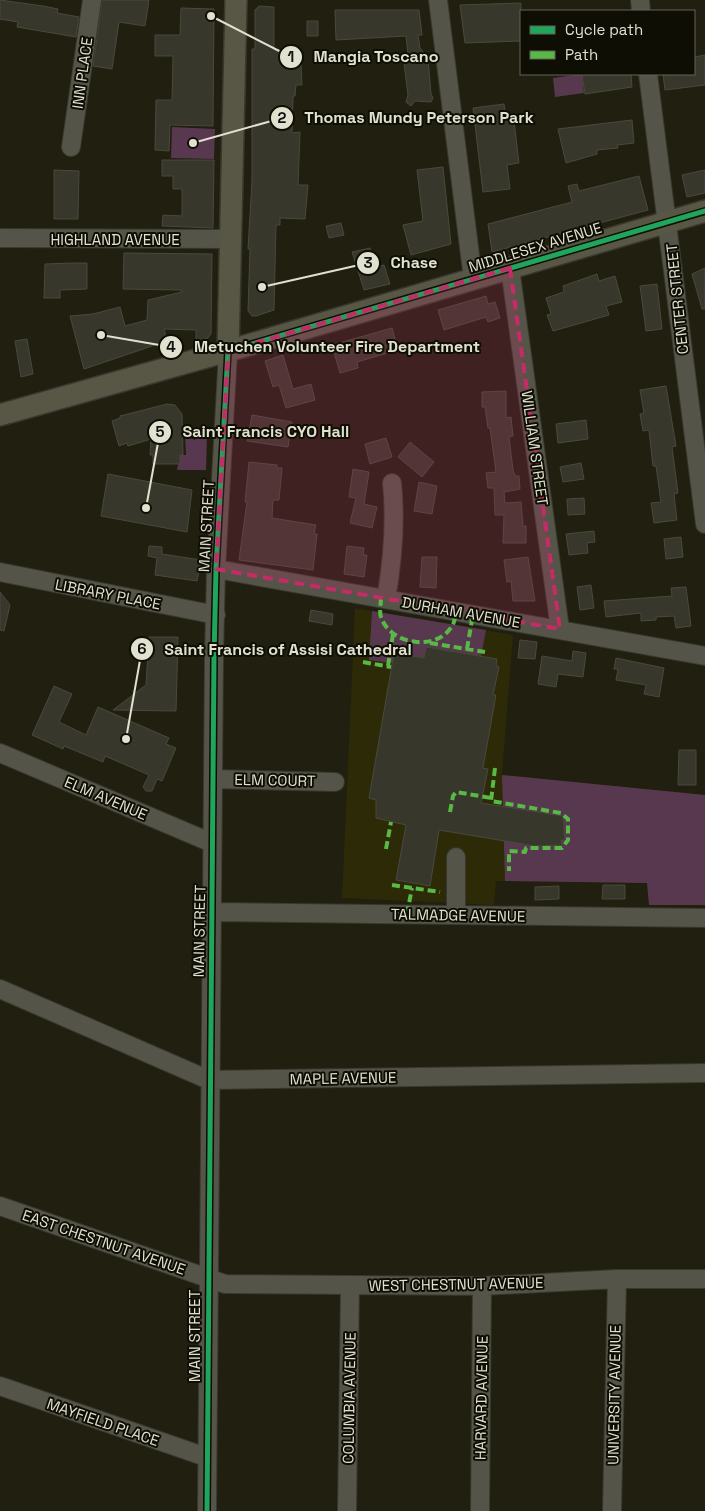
<svg xmlns="http://www.w3.org/2000/svg" width="705" height="1511" viewBox="0 0 705 1511" font-family="'Space Grotesk',sans-serif">
<style>
.built{fill:#2c2a07}
.green{fill:#58384f}
.building{fill:#38372b;stroke:#4a493c}
.lines{fill:none;stroke-linecap:round;stroke-linejoin:round}
.minor-casing{stroke:#39382e;stroke-width:20}
.major-casing{stroke:#39382e;stroke-width:24}
.minor{stroke:#545448;stroke-width:18}
.major{stroke:#585746;stroke-width:21}
.quiet{stroke:#58b947;stroke-width:4;stroke-dasharray:8 4;stroke-linecap:butt}
.cycleway-casing{stroke:#0e0e04;stroke-width:8}
.cycleway{stroke:#20a55d;stroke-width:5}
.marked{fill:#c52c67;fill-opacity:0.2;stroke:#c52c67;stroke-width:4;stroke-dasharray:10 6;stroke-linejoin:round}
.labels{text-anchor:middle;dominant-baseline:central;stroke-width:4;stroke-linejoin:round;paint-order:stroke}
.street-label{font-size:15px;fill:#e1e1d0;stroke:#0e0e04}
.leader{fill:none;stroke:#e1e1d0;stroke-width:2}
.callout-dot{fill:#e1e1d0;stroke:#0e0e04;stroke-width:2}
.mark-label{font-size:15px;text-anchor:middle;font-weight:bold;fill:#111}
.callout-label{font-size:16px;text-anchor:middle;font-weight:bold;fill:#e1e1d0;stroke:#0e0e04;stroke-width:4;stroke-linejoin:round;paint-order:stroke}
</style>
<rect width="100%" height="100%" fill="#201f10"/>
<path class="built" d="M 355,608 L 513,635 L 502,775 L 705,795 L 705,905 L 649,905 L 647,883 L 496,881 L 494,905 L 342,898 Z"/>
<path class="green" d="M 582,74 L 584,93 L 555,97 L 553,78 Z
M 172,127 L 215,129 L 214,159 L 171,158 Z
M 198,434 L 207,435 L 206,470 L 177,470 L 180,455 L 186,455 L 185,436 L 195,440 Z
M 372,611 L 486,630 L 481,656 L 427,647 L 424,658 L 394,653 L 392,663 L 369,660 Z
M 502,775 L 705,795 L 705,905 L 649,905 L 647,883 L 505,881 Z"/>
<path class="building" d="M 0,0 L 43,6 L 58,9 L 57,13 L 79,17 L 76,37 L 17,27 L 18,22 L 0,19 Z
M 102,0 L 149,0 L 145,26 L 119,22 L 112,69 L 93,66 Z
M 521,3 L 521,41 L 465,43 L 460,5 Z
M 259,6 L 274,7 L 274,50 L 292,50 L 292,64 L 301,64 L 302,85 L 296,85 L 295,96 L 293,96 L 292,133 L 300,132 L 298,185 L 308,185 L 305,219 L 280,218 L 280,225 L 276,225 L 274,310 L 256,316 L 252,316 L 248,311 L 250,249 L 248,249 L 252,181 L 252,49 L 255,49 L 255,10 Z
M 181,8 L 214,9 L 213,126 L 170,125 L 169,151 L 155,150 L 156,100 L 172,100 L 173,56 L 155,56 L 155,35 L 180,35 Z
M 335,10 L 419,10 L 422,35 L 418,35 L 420,48 L 428,58 L 431,94 L 433,98 L 431,102 L 415,101 L 411,106 L 406,102 L 408,95 L 404,63 L 392,55 L 408,54 L 406,36 L 336,40 Z
M 307,21 L 318,21 L 318,36 L 307,36 Z
M 705,55 L 705,85 L 665,90 L 663,74 L 694,74 L 694,57 Z
M 582,74 L 631,74 L 632,87 L 585,94 Z
M 504,104 L 507,122 L 514,121 L 519,163 L 507,165 L 510,189 L 483,192 L 473,108 Z
M 632,120 L 634,143 L 617,145 L 618,148 L 597,150 L 597,154 L 566,163 L 558,129 Z
M 162,160 L 214,160 L 213,228 L 162,226 L 163,215 L 182,216 L 182,189 L 173,189 L 173,176 L 162,176 Z
M 443,167 L 451,244 L 411,255 L 403,225 L 423,221 L 417,170 Z
M 54,170 L 79,171 L 78,219 L 54,219 Z
M 705,170 L 705,193 L 687,197 L 682,175 Z
M 639,176 L 648,210 L 492,252 L 488,224 L 572,202 L 568,186 L 577,184 L 579,191 Z
M 341,223 L 344,235 L 329,238 L 326,226 Z
M 370,248 L 375,267 L 384,265 L 390,284 L 364,290 L 352,252 Z
M 124,253 L 212,254 L 211,334 L 208,338 L 196,342 L 196,330 L 164,329 L 167,341 L 84,369 L 70,316 L 93,314 L 120,307 L 125,326 L 147,320 L 148,300 L 182,292 L 181,290 L 123,289 Z
M 73,263 L 87,263 L 87,289 L 60,290 L 60,298 L 44,298 L 45,264 Z
M 705,268 L 705,309 L 702,309 L 692,274 Z
M 597,274 L 599,281 L 615,276 L 622,302 L 606,306 L 609,315 L 553,331 L 547,315 L 551,314 L 546,298 L 564,292 L 563,286 Z
M 657,284 L 662,329 L 646,331 L 640,286 Z
M 486,296 L 488,304 L 495,302 L 500,318 L 488,322 L 486,317 L 444,330 L 438,310 Z
M 392,328 L 398,350 L 357,362 L 358,368 L 340,373 L 332,345 Z
M 27,339 L 33,374 L 21,377 L 15,341 Z
M 283,355 L 293,389 L 311,384 L 315,400 L 286,408 L 279,385 L 273,387 L 265,361 Z
M 666,386 L 676,446 L 672,447 L 678,493 L 674,494 L 677,520 L 654,523 L 651,503 L 661,502 L 656,466 L 653,466 L 649,430 L 643,431 L 640,414 L 644,413 L 640,390 Z
M 506,391 L 506,418 L 511,417 L 513,436 L 509,437 L 513,470 L 515,476 L 519,476 L 520,489 L 504,492 L 505,503 L 521,502 L 523,526 L 526,526 L 526,543 L 503,543 L 504,515 L 495,515 L 494,488 L 488,488 L 486,473 L 496,472 L 490,428 L 488,428 L 485,407 L 482,407 L 482,392 Z
M 167,404 L 175,405 L 182,414 L 183,455 L 180,455 L 180,464 L 153,464 L 153,455 L 150,455 L 151,439 L 128,446 L 127,443 L 119,446 L 112,421 L 120,418 L 120,416 Z
M 252,415 L 292,422 L 288,447 L 247,441 Z
M 586,420 L 588,439 L 558,443 L 556,424 Z
M 386,438 L 392,457 L 370,464 L 365,444 Z
M 410,442 L 434,462 L 422,477 L 398,457 Z
M 249,462 L 277,465 L 277,468 L 282,468 L 279,500 L 273,500 L 272,518 L 316,525 L 314,534 L 317,534 L 313,570 L 239,560 L 247,502 L 245,502 Z
M 581,463 L 584,479 L 563,482 L 560,467 Z
M 353,469 L 369,472 L 364,504 L 377,507 L 372,528 L 350,523 L 356,498 L 349,497 Z
M 108,474 L 192,490 L 187,532 L 101,516 Z
M 419,482 L 437,486 L 432,514 L 414,511 Z
M 584,498 L 585,514 L 568,515 L 567,499 Z
M 594,531 L 595,542 L 587,543 L 588,553 L 569,555 L 566,534 Z
M 681,537 L 683,557 L 666,559 L 664,539 Z
M 149,546 L 162,547 L 162,554 L 201,560 L 197,581 L 155,575 L 157,558 L 148,556 Z
M 347,546 L 364,548 L 363,555 L 367,555 L 364,577 L 344,574 Z
M 422,557 L 437,557 L 436,588 L 420,587 Z
M 528,557 L 535,601 L 513,601 L 511,581 L 507,582 L 504,560 Z
M 591,585 L 594,608 L 580,610 L 577,587 Z
M 686,587 L 691,626 L 676,628 L 674,616 L 656,617 L 656,620 L 641,621 L 641,613 L 606,617 L 604,601 L 672,596 L 671,588 Z
M 0,592 L 10,605 L 4,631 L 0,630 Z
M 311,610 L 333,614 L 332,625 L 309,621 Z
M 149,637 L 178,637 L 176,711 L 113,710 L 146,685 Z
M 520,640 L 537,642 L 535,659 L 518,658 Z
M 426,647 L 497,659 L 496,665 L 499,667 L 493,695 L 496,695 L 483,768 L 488,769 L 481,803 L 563,816 L 565,840 L 561,840 L 562,845 L 535,846 L 439,830 L 430,886 L 396,880 L 406,825 L 376,818 L 376,800 L 369,798 L 394,653 L 424,658 Z
M 573,651 L 586,653 L 583,677 L 558,674 L 556,687 L 538,684 L 542,656 L 572,661 Z
M 616,658 L 664,668 L 659,697 L 644,694 L 646,685 L 616,680 L 618,669 L 614,669 Z
M 54,686 L 72,694 L 59,722 L 86,735 L 98,707 L 169,738 L 166,744 L 176,748 L 162,781 L 157,779 L 152,791 L 146,791 L 143,787 L 149,775 L 105,756 L 103,762 L 64,746 L 63,749 L 32,735 Z
M 679,750 L 696,750 L 696,785 L 678,785 Z
M 603,885 L 625,885 L 625,899 L 602,899 Z
M 559,886 L 559,899 L 535,900 L 535,887 Z"/>
<g class="lines">
<g class="minor-casing">
<path id="minor" d="M 438,0 L 473,279
M 640,0 L 641,11
M 648,74 L 705,524
M 71,147 L 92,0
M 0,238 L 229,239
M 510,268 L 560,629
M 216,569 L 705,656
M 0,572 L 216,615
M 386,599 C 393,559 396,522 392,483
M 0,753 L 212,843
M 214,779 L 335,782
M 456,857 L 456,915
M 212,912 L 705,918
M 0,989 L 209,1080 L 705,1073
M 0,1206 L 225,1284 L 482,1286 L 617,1279 L 705,1279
M 0,1386 L 206,1457
M 207,1511 L 214,657 L 216,569 L 228,351
M 347,1511 L 350,1285
M 480,1511 L 482,1286
M 612,1511 L 617,1279"/>
</g>
<g class="major-casing">
<path id="major" d="M 228,351 L 236,0
M 0,415 L 228,351 L 705,211"/>
</g>
<use href="#minor" class="minor"/>
<use href="#major" class="major"/>
<path class="quiet" d="M 381,598 C 381,604 379,612 381,617 C 390,645 437,652 452,626 C 455,622 455,616 456,611
M 430,643 L 485,652
M 467,649 L 473,614
M 363,662 L 391,667
M 388,666 L 393,634
M 495,768 L 491,801 L 561,813 L 568,819 L 568,840 L 562,848 L 526,848 L 525,852 L 509,851 L 509,871
M 450,812 L 453,796 L 456,792 L 491,798
M 386,849 L 391,822
M 392,885 L 440,892
M 407,914 L 412,888"/>
<g class="cycleway-casing">
<path id="cycleway" d="M 207,1511 L 214,657 L 216,569 L 228,351 L 705,211"/>
</g>
<use href="#cycleway" class="cycleway"/>
</g>
<path class="marked" d="M 510,268 L 560,629 L 216,569 L 228,351 Z"/>
<g class="labels">
<g class="street-label">
<text transform="translate(82 73) rotate(-82)">INN PLACE</text>
<text x="115" y="239">HIGHLAND AVENUE</text>
<text transform="translate(535 247) rotate(-17)">MIDDLESEX AVENUE</text>
<text transform="translate(677 299) rotate(-96)">CENTER STREET</text>
<text transform="translate(535 448) rotate(82)">WILLIAM STREET</text>
<text transform="translate(206 526) rotate(-87)">MAIN STREET</text>
<text transform="translate(108 594) rotate(11)">LIBRARY PLACE</text>
<text transform="translate(461 612) rotate(10)">DURHAM AVENUE</text>
<text transform="translate(275 780) rotate(1)">ELM COURT</text>
<text transform="translate(106 798) rotate(23)">ELM AVENUE</text>
<text transform="translate(458 915) rotate(1)">TALMADGE AVENUE</text>
<text transform="translate(199 931) rotate(-89)">MAIN STREET</text>
<text transform="translate(343 1078) rotate(-1)">MAPLE AVENUE</text>
<text transform="translate(104 1242) rotate(19)">EAST CHESTNUT AVENUE</text>
<text transform="translate(456 1284) rotate(-1)">WEST CHESTNUT AVENUE</text>
<text transform="translate(194 1336) rotate(-90)">MAIN STREET</text>
<text transform="translate(614 1395) rotate(-89)">UNIVERSITY AVENUE</text>
<text transform="translate(349 1398) rotate(-89)">COLUMBIA AVENUE</text>
<text transform="translate(481 1398) rotate(-89)">HARVARD AVENUE</text>
<text transform="translate(103 1422) rotate(19)">MAYFIELD PLACE</text>
</g>
</g>
<path class="leader" d="M211 16L291 57M193 143L282 118M262 287L368 263M101 335L171 347M146 508L160 432M126 739L142 649"/>
<g class="callout-dot">
<circle cx="211" cy="16" r="5"/>
<circle cx="193" cy="143" r="5"/>
<circle cx="262" cy="287" r="5"/>
<circle cx="101" cy="335" r="5"/>
<circle cx="146" cy="508" r="5"/>
<circle cx="126" cy="739" r="5"/>
<circle cx="291" cy="57" r="12"/>
<circle cx="282" cy="118" r="12"/>
<circle cx="368" cy="263" r="12"/>
<circle cx="171" cy="347" r="12"/>
<circle cx="160" cy="432" r="12"/>
<circle cx="142" cy="649" r="12"/>
</g>
<g class="mark-label">
<text x="291" y="62">1</text>
<text x="282" y="123">2</text>
<text x="368" y="268">3</text>
<text x="171" y="352">4</text>
<text x="160" y="437">5</text>
<text x="142" y="654">6</text>
</g>
<g class="callout-label">
<text x="376" y="62">Mangia Toscano</text>
<text x="419" y="123">Thomas Mundy Peterson Park</text>
<text x="414" y="268">Chase</text>
<text x="337" y="352">Metuchen Volunteer Fire Department</text>
<text x="266" y="437">Saint Francis CYO Hall</text>
<text x="288" y="655">Saint Francis of Assisi Cathedral</text>
</g>
<rect x="520" y="10" width="175" height="65" fill="#0e0e04" stroke="#626256"/>
<rect x="530" y="26" width="25" height="8" fill="#20a55d" stroke="#626256"/>
<text x="565" y="35" font-size="15" fill="#e1e1d0">Cycle path</text>
<rect x="530" y="51" width="25" height="8" fill="#58b947" stroke="#626256"/>
<text x="565" y="60" font-size="15" fill="#e1e1d0">Path</text>
</svg>
